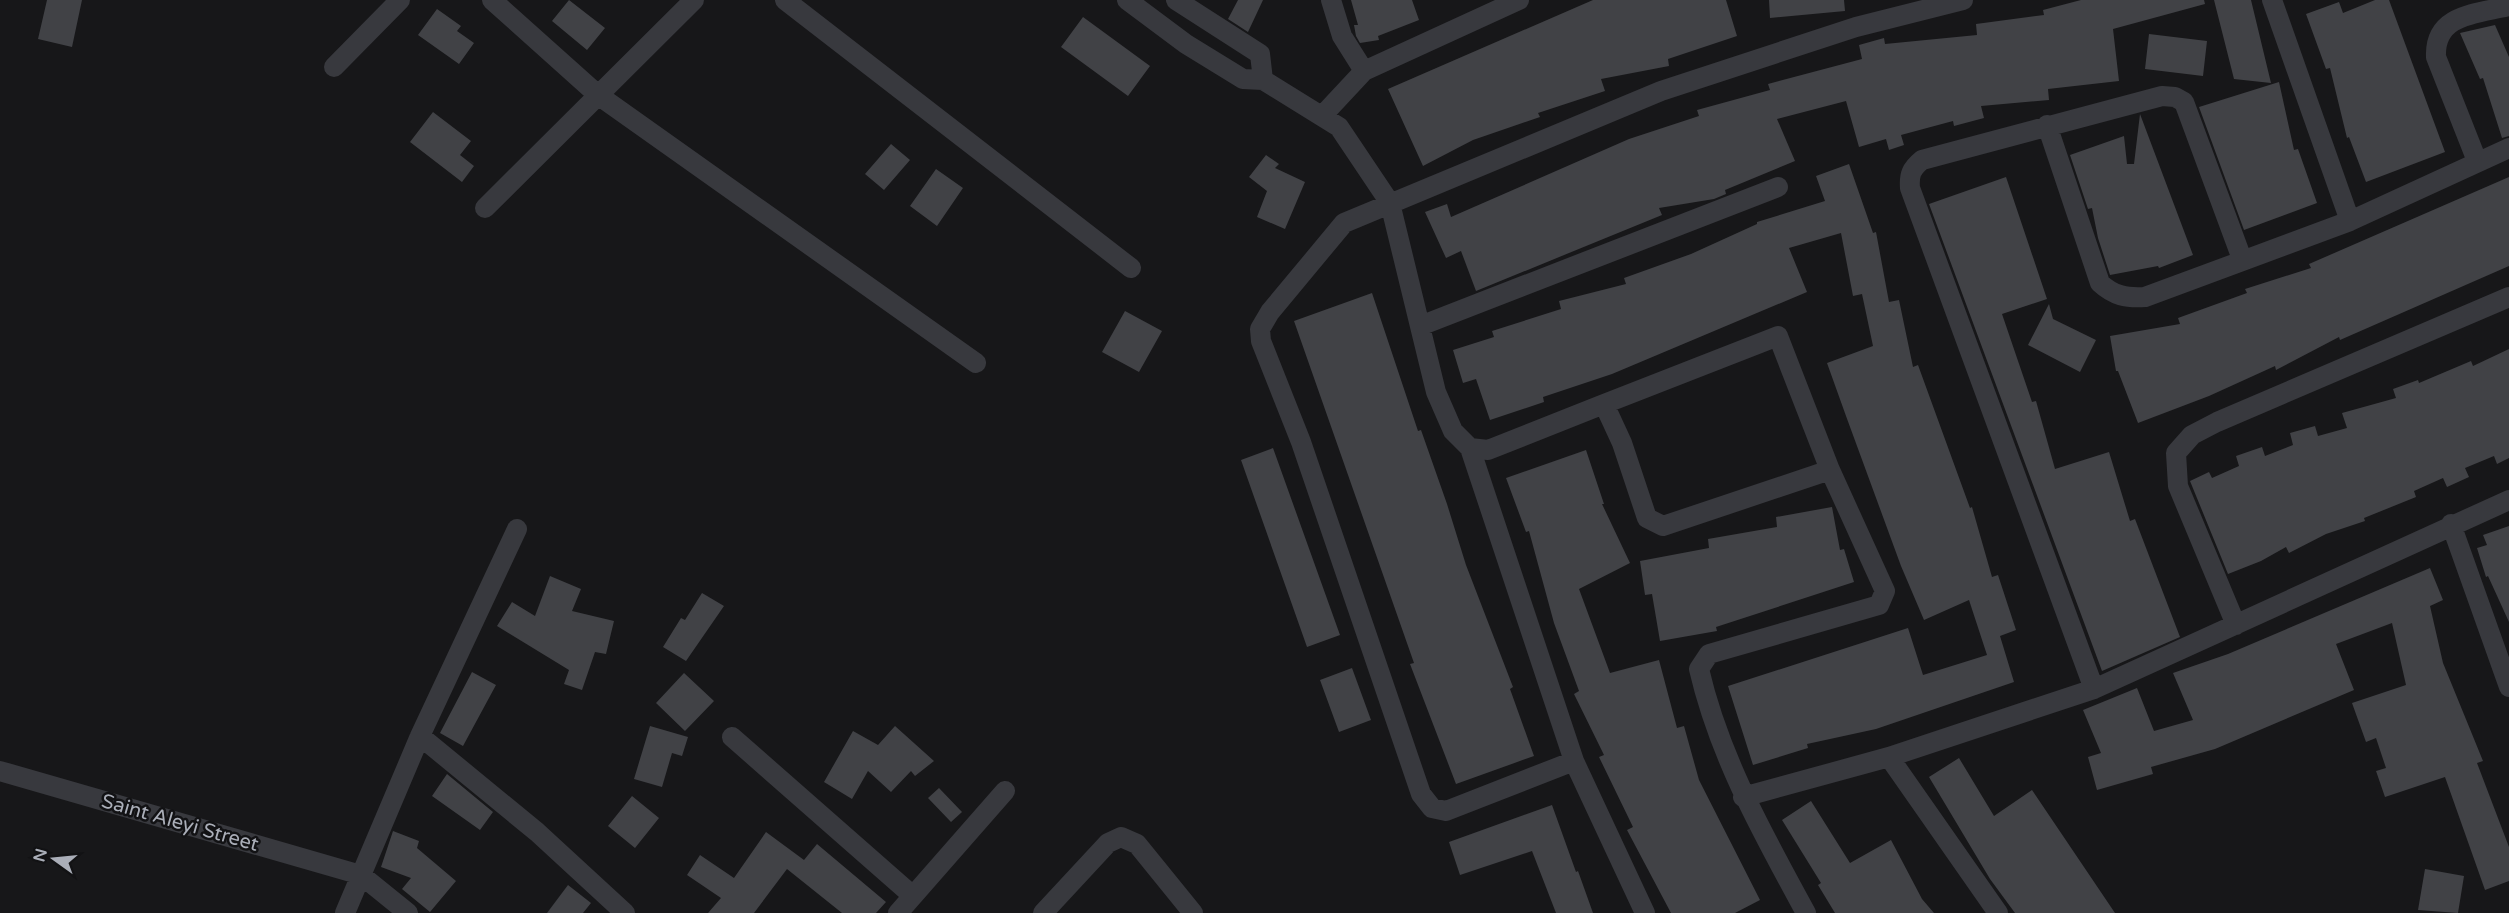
<svg xmlns="http://www.w3.org/2000/svg" width="2509" height="913" viewBox="0 0 2509 913" font-family="'Varela Round',sans-serif">
<style>
.building{fill:#414246}
.lines{fill:none;stroke-linecap:round;stroke-linejoin:round}
.street{stroke:#38393e;stroke-width:20}
.labels{text-anchor:middle;dominant-baseline:central;stroke-width:5;stroke-linejoin:round;paint-order:stroke}
.street-label{font-size:20px;fill:#aaaeb8;stroke:#121214}
</style>
<rect width="100%" height="100%" fill="#171719"/>
<path class="building" d="M 47,0 L 82,0 L 72,47 L 38,39 Z
M 569,0 L 605,28 L 587,50 L 552,21 Z
M 1238,0 L 1263,0 L 1248,32 L 1228,19 Z
M 1351,0 L 1412,0 L 1419,20 L 1378,36 L 1379,40 L 1360,43 L 1356,36 L 1354,25 L 1358,25 Z
M 1593,0 L 1726,0 L 1737,36 L 1668,59 L 1669,66 L 1601,79 L 1605,91 L 1538,113 L 1540,117 L 1473,140 L 1423,166 L 1388,89 Z
M 1769,0 L 1844,0 L 1845,11 L 1770,18 Z
M 2081,0 L 2204,0 L 2205,4 L 2113,29 L 2119,81 L 2048,89 L 2049,100 L 1981,106 L 1984,118 L 1954,126 L 1953,121 L 1901,135 L 1904,145 L 1889,150 L 1886,139 L 1859,147 L 1846,101 L 1777,119 L 1795,161 L 1725,190 L 1726,194 L 1714,199 L 1659,208 L 1662,215 L 1476,291 L 1461,251 L 1446,258 L 1425,212 L 1447,204 L 1451,217 L 1629,139 L 1699,116 L 1697,110 L 1770,90 L 1768,84 L 1862,59 L 1859,45 L 1884,38 L 1885,44 L 1977,35 L 1976,24 L 2044,15 L 2043,10 Z
M 2214,0 L 2251,0 L 2271,83 L 2234,79 Z
M 2375,0 L 2389,0 L 2445,152 L 2366,182 L 2349,137 L 2347,138 L 2330,68 L 2326,69 L 2306,14 L 2339,2 L 2343,13 Z
M 437,9 L 461,26 L 457,31 L 474,43 L 459,64 L 418,35 Z
M 1083,17 L 1150,66 L 1128,96 L 1061,47 Z
M 2495,25 L 2509,57 L 2509,136 L 2502,138 L 2483,78 L 2480,79 L 2460,33 Z
M 2149,34 L 2207,41 L 2203,76 L 2145,69 Z
M 2279,82 L 2294,150 L 2298,149 L 2317,203 L 2244,230 L 2199,107 Z
M 433,112 L 471,141 L 460,155 L 474,166 L 462,182 L 410,142 Z
M 2140,114 L 2193,255 L 2159,268 L 2158,266 L 2110,275 L 2098,238 L 2092,208 L 2088,209 L 2070,155 L 2124,136 L 2127,164 L 2134,164 Z
M 891,144 L 910,160 L 884,190 L 865,174 Z
M 1266,155 L 1279,164 L 1275,168 L 1305,182 L 1285,229 L 1257,217 L 1267,191 L 1249,177 Z
M 1849,164 L 1873,233 L 1876,232 L 1889,302 L 1899,300 L 1913,367 L 1918,365 L 1970,508 L 1972,507 L 1992,577 L 1998,575 L 2016,630 L 2000,636 L 2014,682 L 1876,729 L 1807,744 L 1808,748 L 1753,765 L 1728,686 L 1908,628 L 1923,675 L 1987,655 L 1969,600 L 1924,620 L 1901,566 L 1846,416 L 1827,363 L 1873,346 L 1862,294 L 1853,296 L 1841,233 L 1789,248 L 1807,292 L 1612,374 L 1543,397 L 1544,402 L 1490,420 L 1476,379 L 1463,383 L 1453,350 L 1494,337 L 1492,331 L 1561,309 L 1559,301 L 1626,284 L 1624,278 L 1691,254 L 1757,224 L 1757,222 L 1825,201 L 1816,176 Z
M 936,169 L 963,188 L 937,226 L 910,206 Z
M 2006,177 L 2047,299 L 2002,314 L 2032,402 L 2036,401 L 2055,469 L 2109,452 L 2130,521 L 2135,519 L 2180,637 L 2102,671 L 1929,204 Z
M 2509,177 L 2509,266 L 2340,340 L 2339,337 L 2276,370 L 2275,366 L 2209,396 L 2138,423 L 2118,371 L 2116,371 L 2110,336 L 2180,324 L 2178,318 L 2247,293 L 2245,289 L 2311,268 L 2309,264 Z
M 1372,293 L 1418,431 L 1421,430 L 1447,504 L 1466,565 L 1513,687 L 1510,689 L 1534,756 L 1456,784 L 1410,664 L 1414,663 L 1294,321 Z
M 2049,304 L 2053,319 L 2096,340 L 2080,372 L 2028,345 Z
M 1125,311 L 1162,331 L 1139,372 L 1102,352 Z
M 2509,349 L 2509,458 L 2497,464 L 2494,456 L 2465,468 L 2469,477 L 2447,487 L 2443,478 L 2414,491 L 2416,497 L 2364,518 L 2365,521 L 2326,534 L 2289,553 L 2286,547 L 2261,561 L 2228,574 L 2190,481 L 2209,472 L 2212,478 L 2239,466 L 2236,456 L 2262,447 L 2265,456 L 2293,445 L 2290,433 L 2315,426 L 2318,436 L 2347,428 L 2342,413 L 2396,398 L 2393,389 L 2418,380 L 2419,383 L 2471,361 L 2473,366 Z
M 1273,448 L 1340,635 L 1307,647 L 1241,460 Z
M 1586,450 L 1604,504 L 1602,504 L 1630,563 L 1579,589 L 1610,673 L 1659,660 L 1677,728 L 1684,726 L 1699,780 L 1760,900 L 1735,913 L 1671,913 L 1627,830 L 1633,827 L 1599,757 L 1604,755 L 1574,694 L 1579,691 L 1554,623 L 1529,531 L 1526,532 L 1506,478 Z
M 1832,507 L 1840,550 L 1844,549 L 1854,582 L 1716,627 L 1717,631 L 1660,641 L 1652,594 L 1645,595 L 1640,561 L 1709,548 L 1708,539 L 1777,527 L 1776,517 Z
M 2509,526 L 2509,622 L 2488,576 L 2486,577 L 2477,548 L 2487,545 L 2483,535 Z
M 2430,568 L 2443,600 L 2430,606 L 2443,663 L 2483,761 L 2477,763 L 2509,847 L 2509,881 L 2485,890 L 2445,777 L 2385,797 L 2376,771 L 2386,768 L 2376,738 L 2366,742 L 2352,703 L 2406,685 L 2392,623 L 2336,644 L 2354,690 L 2215,749 L 2151,767 L 2153,774 L 2097,790 L 2088,757 L 2101,753 L 2083,710 L 2137,688 L 2154,731 L 2193,720 L 2173,673 L 2228,654 Z
M 550,576 L 581,589 L 572,611 L 614,621 L 606,654 L 595,652 L 582,690 L 564,684 L 569,670 L 497,626 L 512,602 L 535,616 Z
M 702,593 L 724,606 L 686,661 L 663,647 L 681,618 L 685,620 Z
M 1352,668 L 1371,720 L 1339,732 L 1320,680 Z
M 472,672 L 496,685 L 463,746 L 440,733 Z
M 684,673 L 714,701 L 685,731 L 656,703 Z
M 650,726 L 688,737 L 682,756 L 672,753 L 662,787 L 634,779 Z
M 895,726 L 934,761 L 915,776 L 911,771 L 891,792 L 868,771 L 852,799 L 824,782 L 853,731 L 878,745 Z
M 1959,758 L 1994,816 L 2032,790 L 2115,913 L 2015,913 L 1990,879 L 1929,777 Z
M 447,774 L 493,812 L 480,830 L 432,796 Z
M 939,788 L 962,812 L 951,822 L 928,798 Z
M 632,796 L 659,818 L 635,848 L 608,826 Z
M 1811,801 L 1850,863 L 1891,840 L 1922,899 L 1934,913 L 1835,913 L 1818,885 L 1821,883 L 1782,820 Z
M 1552,805 L 1576,872 L 1578,871 L 1593,913 L 1556,913 L 1532,851 L 1460,875 L 1449,842 Z
M 393,831 L 419,841 L 417,848 L 456,881 L 430,912 L 402,889 L 411,878 L 381,867 Z
M 766,832 L 804,860 L 817,844 L 886,902 L 876,913 L 842,913 L 787,869 L 754,913 L 708,913 L 721,898 L 687,875 L 700,855 L 734,878 Z
M 2425,869 L 2464,876 L 2458,913 L 2418,910 Z
M 568,885 L 591,903 L 583,913 L 547,913 Z"/>
<g class="lines">
<path class="street" d="M 492,0 L 598,95 L 976,363
M 785,0 L 1131,268
M 1127,0 L 1186,44 L 1243,79 L 1263,80 L 1339,127 L 1390,203 L 1436,392 L 1453,431 L 1470,448 L 1488,450 L 1604,404 L 1622,443 L 1647,518 L 1663,526 L 1830,470
M 1176,0 L 1260,54 L 1263,80
M 1331,0 L 1342,36 L 1364,71
M 2272,0 L 2350,221
M 334,67 L 400,0
M 1322,116 L 1364,71 L 1519,0
M 2047,125 L 2100,283 C 2114,296 2126,298 2145,297 L 2350,221 L 2509,148
M 2477,161 L 2436,57 C 2434,14 2476,14 2509,6
M 485,208 L 694,0
M 1420,326 L 1778,187
M 1604,404 L 1778,336 L 1830,470 L 1885,591 L 1879,605 L 1709,654 L 1699,669 C 1719,756 1763,834 1806,913
M 1470,448 L 1574,761 L 1645,913
M 2451,524 L 2509,687
M 2236,625 L 2178,486 L 2176,453 L 2192,435 L 2217,422 L 2509,297
M 2094,689 L 1910,188 C 1909,175 1911,169 1922,160 L 2162,96 L 2175,97 L 2184,102 L 2242,259
M 420,736 L 537,832 L 625,913
M 732,737 L 913,896
M 1889,757 L 1998,913
M 1574,761 L 1446,811 L 1432,808 L 1421,794 L 1301,442 L 1261,341 L 1260,329 L 1270,312 L 1344,223 L 1661,91 L 1856,27 L 1963,0
M 0,771 L 361,875 L 408,913
M 1743,797 L 1889,757 L 2094,689 L 2509,500
M 345,913 L 420,736 L 517,529
M 898,913 L 1005,791
M 1043,913 L 1108,843 L 1121,837 L 1137,844 L 1193,913"/>
</g>
<g class="labels">
<g class="street-label">
<text transform="translate(180 823) rotate(16)">Saint Aleyi Street</text>
</g>
</g>
<g transform="translate(54 859) rotate(285)" stroke="#121214" stroke-width="4.5" paint-order="stroke">
<path d="M0-4.5L10 22L0 15L-10 22Z" fill="#aaaeb8"/>
<text y="-9" font-size="16" font-weight="bold" text-anchor="middle" fill="#aaaeb8">N</text>
</g>
</svg>
